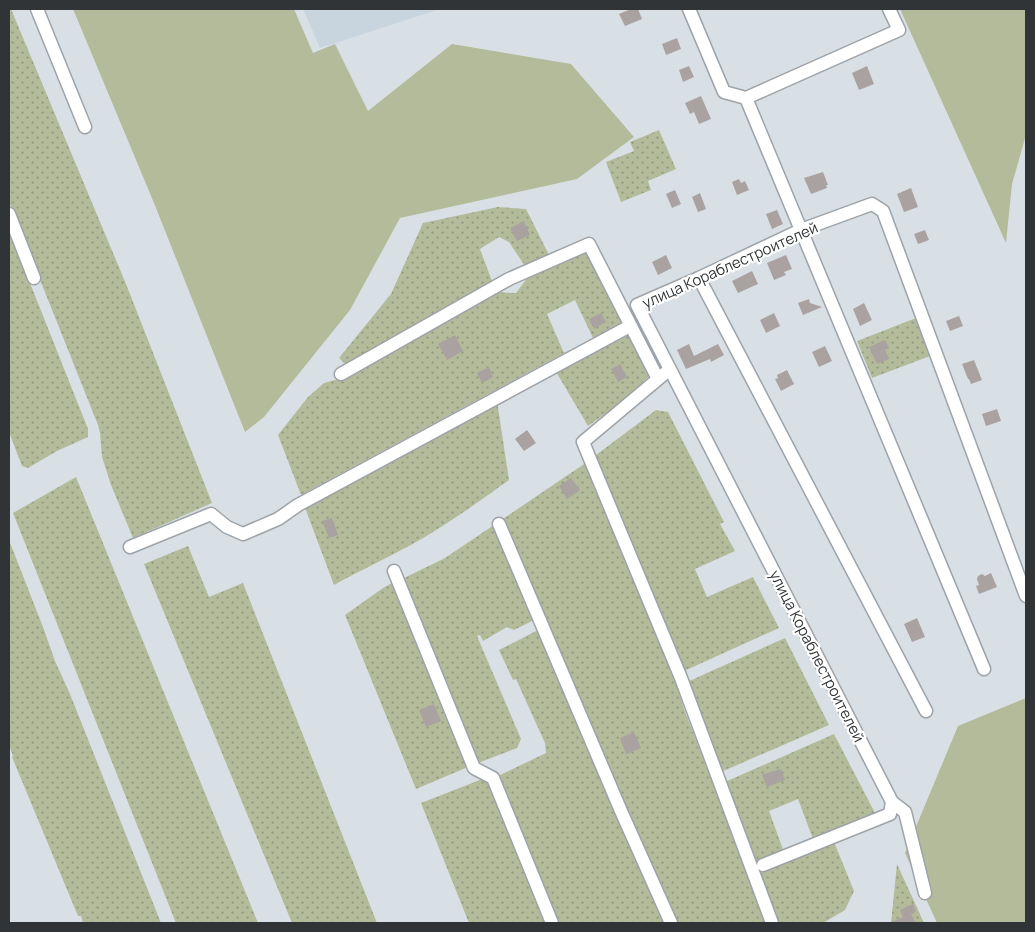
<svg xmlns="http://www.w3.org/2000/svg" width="1035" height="932" viewBox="0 0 1035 932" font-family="Manrope,sans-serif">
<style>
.built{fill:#c8d5df}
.grass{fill:#b3bb9b}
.garden{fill:url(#garden-dots)}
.building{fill:#aaa2a0}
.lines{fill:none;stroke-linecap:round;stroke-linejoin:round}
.minor-casing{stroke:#9da3a8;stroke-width:15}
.minor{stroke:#fff;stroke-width:12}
.labels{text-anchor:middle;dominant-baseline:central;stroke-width:4.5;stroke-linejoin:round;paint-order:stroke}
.street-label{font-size:15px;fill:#313436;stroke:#fff}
</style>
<defs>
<pattern id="garden-dots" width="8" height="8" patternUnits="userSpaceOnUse" patternTransform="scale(1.25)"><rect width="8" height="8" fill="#b3bb9b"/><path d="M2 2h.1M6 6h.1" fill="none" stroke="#92997f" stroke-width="1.8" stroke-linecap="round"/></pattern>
</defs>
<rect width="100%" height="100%" fill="#d9e0e5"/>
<path class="built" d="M 303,9 L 440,9 L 320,48 Z"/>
<path class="grass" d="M 73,9 L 294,9 L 313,53 L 335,44 L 368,111 L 452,44 L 571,64 L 634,137 L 577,179 L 400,218 L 350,310 L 264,417 L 245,432 L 154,203 Z
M 900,9 L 1026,9 L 1026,135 L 1012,184 L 1006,243 Z
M 1026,698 L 1026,923 L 937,923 L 905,853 L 958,726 Z"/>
<path class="garden" d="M 9,9 L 11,9 L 126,284 L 212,503 L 133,538 L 111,485 L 102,457 L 100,433 L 98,425 L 9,202 Z
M 659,130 L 676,169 L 648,181 L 651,190 L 621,202 L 606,162 L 634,151 L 630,142 Z
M 498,207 L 526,209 L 549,255 L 525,266 L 509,242 L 499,237 L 480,249 L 492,281 L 345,364 L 339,358 L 391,294 L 423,223 Z
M 9,230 L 88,429 L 88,437 L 57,451 L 28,468 L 22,466 L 9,432 Z
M 586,248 L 623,322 L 593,338 L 575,300 L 547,314 L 564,353 L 301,495 L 278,435 L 308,397 L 324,383 L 342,378 L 493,292 L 516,293 L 529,276 Z
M 916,318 L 930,356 L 872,378 L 857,341 Z
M 627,332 L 649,376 L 623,401 L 588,426 L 555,370 Z
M 497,401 L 509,480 C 477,503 444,527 409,546 C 385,559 359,571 334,585 L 304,505 Z
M 656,410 L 668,412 L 724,522 L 720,524 L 735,551 L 695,569 L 707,597 L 753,577 L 779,628 L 684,671 L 596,455 Z
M 587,462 L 670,664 L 684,709 L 767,923 L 677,923 C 617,790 560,655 503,519 Z
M 76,477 L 258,923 L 176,923 L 13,513 Z
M 494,525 L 534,620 L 514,630 L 507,627 L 483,641 L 480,635 L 477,636 L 521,739 L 517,748 L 478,763 L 402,579 L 445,558 Z
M 9,540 L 43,627 L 55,661 L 70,694 L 161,923 L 83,923 L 81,916 L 78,916 L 12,757 L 13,756 L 9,745 Z
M 188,546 L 209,597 L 243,583 L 377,923 L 292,923 L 144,564 Z
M 392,583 L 468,767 L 416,789 L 345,615 L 383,588 Z
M 538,630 L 666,923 L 558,923 L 498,776 L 546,753 L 545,743 L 516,679 L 513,680 L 499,650 Z
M 785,638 L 829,725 L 721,772 L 687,682 Z
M 834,734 L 875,813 L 813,839 L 798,799 L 769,811 L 784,852 L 756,864 L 725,782 Z
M 485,778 L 489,780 L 547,923 L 469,923 L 421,803 Z
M 834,842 L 854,891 L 845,910 L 823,923 L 778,923 L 759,874 Z
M 897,864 L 924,923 L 891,923 Z"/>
<path class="building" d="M 631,9 L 638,9 L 642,19 L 625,26 L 619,14 Z
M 677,38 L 681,49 L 666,55 L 662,44 Z
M 689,66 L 694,77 L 683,82 L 679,70 Z
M 867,66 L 874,84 L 859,90 L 852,73 Z
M 701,96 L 711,119 L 699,124 L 694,112 L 690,114 L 685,103 Z
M 823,172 L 828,185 L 826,185 L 827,188 L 811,194 L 804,178 Z
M 739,179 L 741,183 L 745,181 L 749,190 L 737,195 L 732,182 Z
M 911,188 L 918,207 L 904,212 L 897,194 Z
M 675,190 L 681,204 L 672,208 L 666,194 Z
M 700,193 L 706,209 L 698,212 L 692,197 Z
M 777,210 L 783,224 L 772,229 L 766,214 Z
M 524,221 L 530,235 L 517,241 L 510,228 Z
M 925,230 L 929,240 L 918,244 L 914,234 Z
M 666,255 L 672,268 L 658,275 L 652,262 Z
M 786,255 L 792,269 L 784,272 L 786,275 L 774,280 L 767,263 Z
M 752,271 L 758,284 L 738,293 L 732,281 Z
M 809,299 L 810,303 L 822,307 L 803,315 L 798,303 Z
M 864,303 L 872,320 L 860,326 L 853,309 Z
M 601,313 L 606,322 L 594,329 L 589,319 Z
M 774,313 L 780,326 L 766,333 L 760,320 Z
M 959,316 L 963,326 L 950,331 L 946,321 Z
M 455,335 L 463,351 L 447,360 L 438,344 Z
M 885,340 L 889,348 L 885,350 L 889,359 L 877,364 L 869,347 Z
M 689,344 L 694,356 L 718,344 L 724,355 L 711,362 L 710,359 L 686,369 L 677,350 Z
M 825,346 L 832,361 L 819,367 L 812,352 Z
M 974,360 L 982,380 L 971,384 L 969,379 L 968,379 L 962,364 Z
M 620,364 L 627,377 L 618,382 L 611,369 Z
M 489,367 L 493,377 L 482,383 L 477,373 Z
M 787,370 L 794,384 L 781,391 L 775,379 L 778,378 L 777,375 Z
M 997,409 L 1001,421 L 986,426 L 982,414 Z
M 527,430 L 536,443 L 524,451 L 515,439 Z
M 571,478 L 580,490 L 567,499 L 559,486 Z
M 332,518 L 338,535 L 329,538 L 322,521 Z
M 991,573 L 997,587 L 979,594 L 976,586 L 979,585 L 977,579 L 978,576 L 982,574 L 985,576 Z
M 917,618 L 925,637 L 912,642 L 904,624 Z
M 434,704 L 441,721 L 426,727 L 419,710 Z
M 634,732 L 641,748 L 626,754 L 620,738 Z
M 781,769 L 785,780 L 767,787 L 762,775 Z
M 913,904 L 916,911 L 911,914 L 916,923 L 889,923 L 903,917 L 900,910 Z"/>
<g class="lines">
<g class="minor-casing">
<path id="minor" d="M 37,9 L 85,127
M 689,9 L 724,92 L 746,98 L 899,30 L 889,9
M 746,98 L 984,669
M 9,214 L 34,278
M 699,278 L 926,711
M 670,369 L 583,442 L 681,678 L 772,923
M 341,374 L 509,279 L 589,244 L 658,379
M 499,524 L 621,811 L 671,923
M 130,547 L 211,514 L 227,527 L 243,534 L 278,519 L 298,505 L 630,326
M 394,571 L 474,768 L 493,778 L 552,923
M 763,865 L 890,814 L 892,802
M 925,893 L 905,812 L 892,802 L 637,305 L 699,278 L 801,230 L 872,204 L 883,211 L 1026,596"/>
</g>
<use href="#minor" class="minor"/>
</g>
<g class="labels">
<g class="street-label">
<text transform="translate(730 265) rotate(-24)">улица Кораблестроителей</text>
<text transform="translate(817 656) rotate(63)">улица Кораблестроителей</text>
</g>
</g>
<rect width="1035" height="932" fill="none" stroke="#313436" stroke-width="20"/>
</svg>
